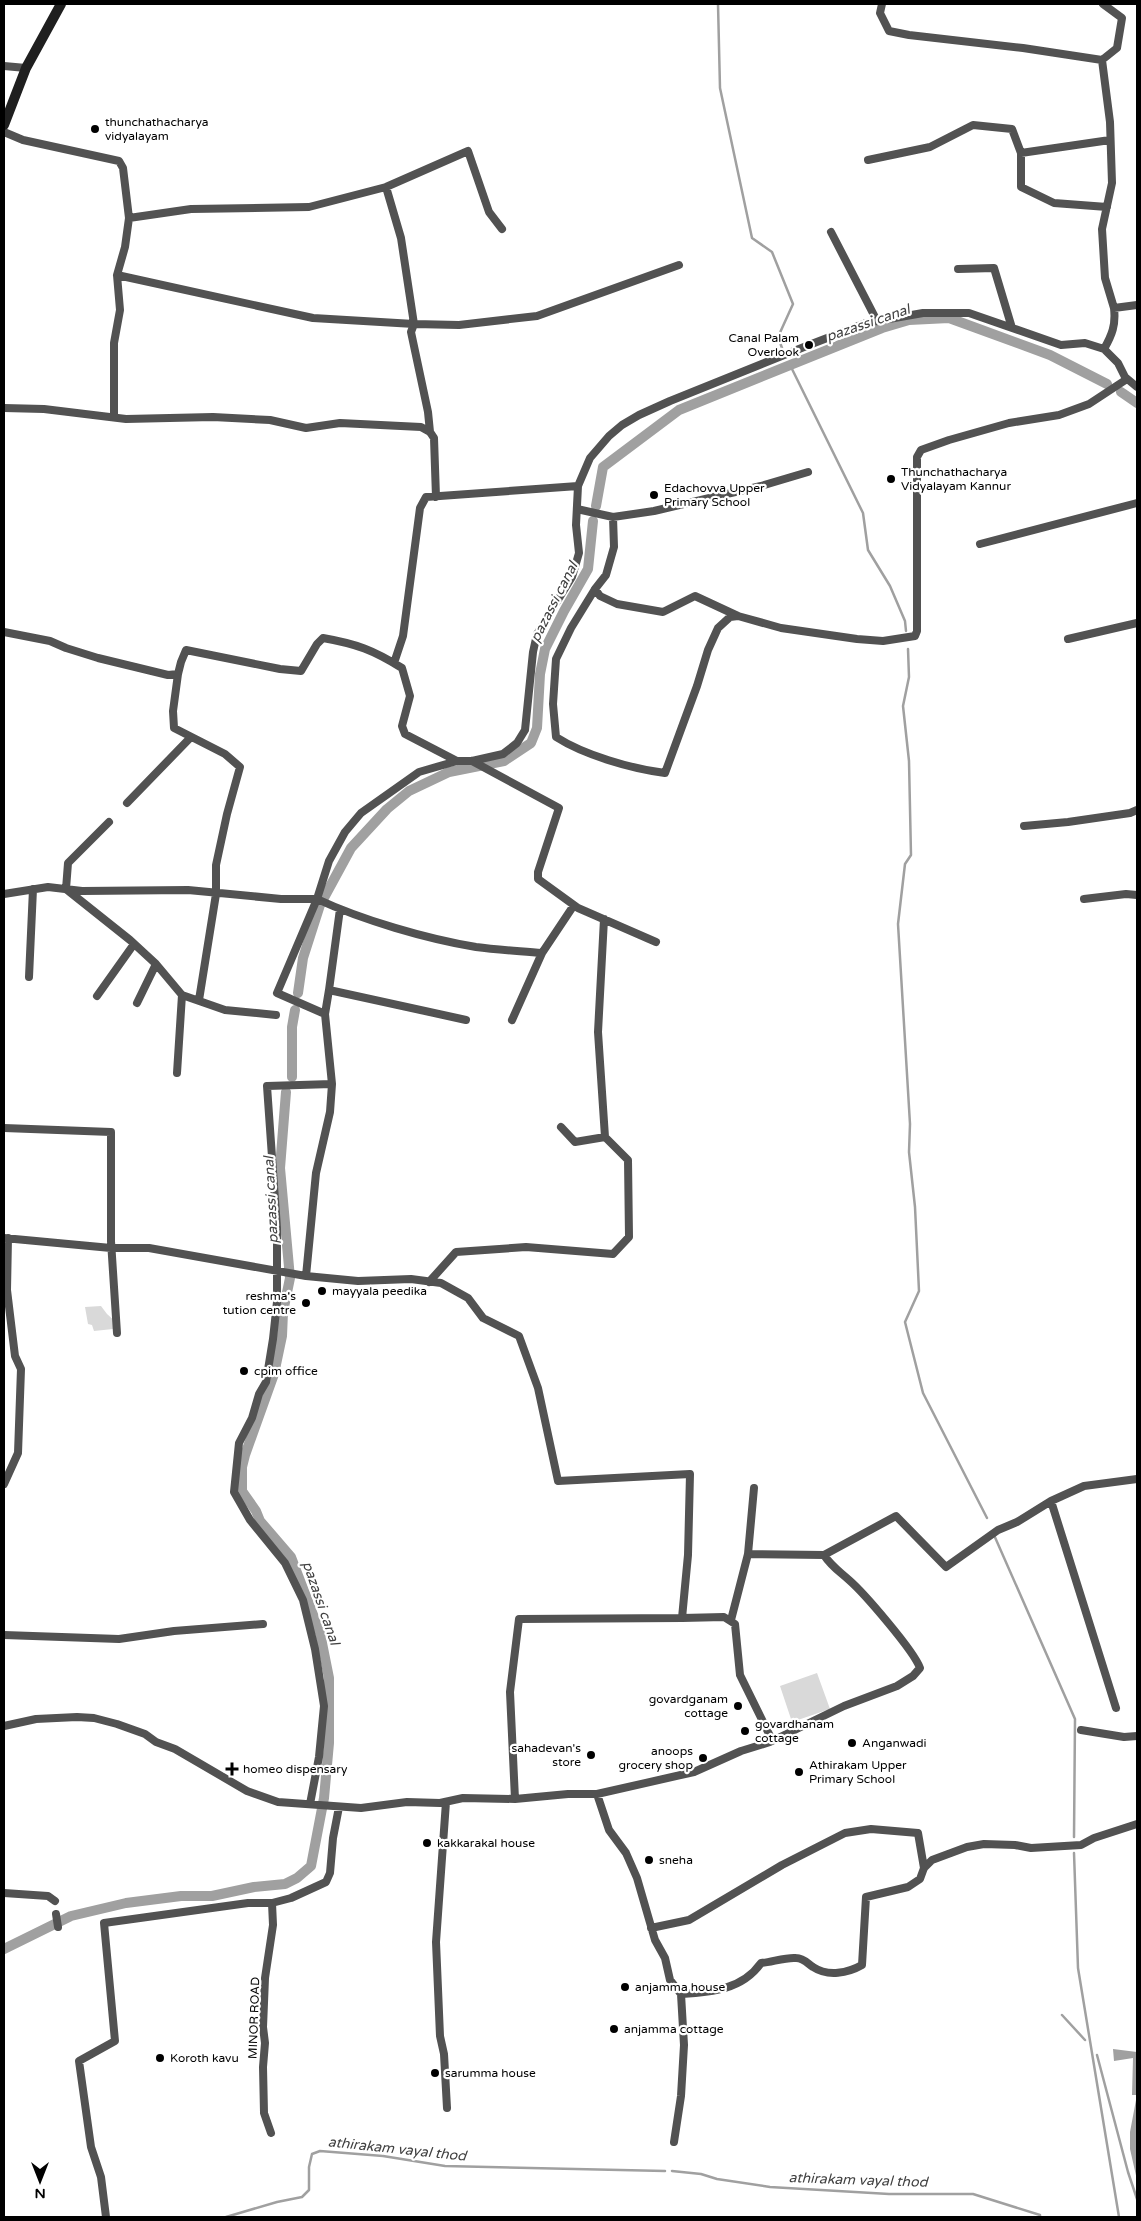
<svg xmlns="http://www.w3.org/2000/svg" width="1141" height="2221" viewBox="0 0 1141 2221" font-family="'Varela Round',sans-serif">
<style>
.green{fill:#d9d9d9}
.water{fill:#a0a0a0}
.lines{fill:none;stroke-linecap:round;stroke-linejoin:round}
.stream{stroke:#a0a0a0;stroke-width:2.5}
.canal{stroke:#a0a0a0;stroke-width:10}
.street{stroke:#525252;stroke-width:8}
.secondary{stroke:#1f1f1f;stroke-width:10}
.poi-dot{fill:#000;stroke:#fff;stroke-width:2}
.labels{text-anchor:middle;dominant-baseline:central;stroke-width:4.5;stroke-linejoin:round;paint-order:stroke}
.poi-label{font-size:12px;fill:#000;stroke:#fff;text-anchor:start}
.street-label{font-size:12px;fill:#000;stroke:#fff}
.water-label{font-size:14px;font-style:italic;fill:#414141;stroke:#fff}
</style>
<rect width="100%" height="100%" fill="#fff"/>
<path class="green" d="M 101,1306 L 107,1314 L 116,1322 L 113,1329 L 94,1331 L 92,1325 L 88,1324 L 85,1307 Z
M 817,1673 L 830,1709 L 792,1722 L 780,1686 Z"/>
<path class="water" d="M 1113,2049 L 1137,2052 L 1137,2095 L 1132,2095 L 1133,2058 L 1114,2061 Z
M 1136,2100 L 1137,2100 L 1137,2180 L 1130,2149 L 1130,2132 Z"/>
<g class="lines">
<path class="stream" d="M 718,4 L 720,88 L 752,238 L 772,252 L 793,304 L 778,337 L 782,348
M 792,369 L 863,513 L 868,550 L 890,586 L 905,621 L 906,631
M 908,649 L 909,677 L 903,706 L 909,761 L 911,855 L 905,864 L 898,924 L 910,1124 L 909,1152 L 915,1207 L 919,1291 L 905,1322 L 923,1393 L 987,1518
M 994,1535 L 1075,1719 L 1074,1837
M 1074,1853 L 1078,1968 L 1119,2217
M 1062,2015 L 1085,2040
M 1097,2055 L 1128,2172 L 1137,2199
M 672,2171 L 701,2174 L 717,2179 L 770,2187 L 889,2194 L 973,2194 L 1040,2215 L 1040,2217
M 226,2217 L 277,2202 L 302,2197 L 309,2190 L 309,2167 L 312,2154 L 320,2151 L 383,2156 L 445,2166 L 665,2171"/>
<path class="canal" d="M 1121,392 L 1137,403
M 596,506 L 603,467 L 679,410 L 882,328 L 909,320 L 949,318 L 1050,355 L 1107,384
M 298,993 L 303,958 L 320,905 L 351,848 L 387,809 L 409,791 L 449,772 L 504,761 L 531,743 L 537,728 L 540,674 L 545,649 L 564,611 L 588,569 L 593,521
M 292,1077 L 292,1027 L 295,1010
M 4,1949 L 71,1916 L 126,1903 L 181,1896 L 212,1896 L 254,1887 L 285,1884 L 297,1878 L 311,1866 L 324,1798 L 329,1743 L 329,1678 L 320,1633 L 291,1557 L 260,1521 L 256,1511 L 242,1491 L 242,1467 L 245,1455 L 274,1374 L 282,1336 L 283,1312 L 290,1278 L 280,1168 L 286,1092"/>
<path class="street" d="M 882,4 L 880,13 L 889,31 L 909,35 L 1023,48 L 1102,60 L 1110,122 L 1112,183 L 1102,229 L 1105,278 L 1114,308 L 1137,305
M 1102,60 L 1117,48 L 1122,18 L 1103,4
M 4,66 L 26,68
M 4,132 L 23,140 L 119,161 L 123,168 L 129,218 L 125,247 L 117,275 L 120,310 L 114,343 L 114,417
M 1021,153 L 1021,187 L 1054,203 L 1107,207
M 868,160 L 930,147 L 973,125 L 1012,129 L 1021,153 L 1110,140
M 129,218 L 191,209 L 309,207 L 386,187 L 468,151 L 489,212 L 502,229
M 831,232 L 877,321
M 958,269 L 994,268 L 1012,328
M 117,275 L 313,318 L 414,324 L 401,238 L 386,187
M 1114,308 C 1116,325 1112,335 1104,349 L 1118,363 L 1125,377 L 1137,387
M 4,408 L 44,409 L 126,419 L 213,417 L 270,420 L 306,428 L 340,423 L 421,427 L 430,432 L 434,438 L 436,497
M 430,432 L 428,412 L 411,332 L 414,324 L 459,325 L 537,316 L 679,265
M 577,509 L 613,517 L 654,511 L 761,486 L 808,472
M 613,517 L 614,547 L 606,575 L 595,589 L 571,628 L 556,659 L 553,704 L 556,737 C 584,755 632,769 665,773 L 697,686 L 708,650 L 718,628 L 730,617 L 738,616 L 781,628 L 857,639 L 883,641 L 915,636 L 917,631 L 917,457 L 921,450 L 949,440 L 1009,423 L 1059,415 L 1089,404 L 1127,379
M 980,544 L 1137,503
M 595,589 L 600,596 L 617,604 L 663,612 L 695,596 L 738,616
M 4,632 L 50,641 L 66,648 L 98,658 L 168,675 L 178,674 L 181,662 L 186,650 L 280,669 L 301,671 L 317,644 L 323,638 C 357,644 373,650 402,668 L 410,696 L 402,726 L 405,734 L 457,761
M 1068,639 L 1137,623
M 394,663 L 403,636 L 420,508 L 426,497 L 578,486
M 178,674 L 173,711 L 174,728 L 225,754 L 240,767 L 227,814 L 216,865 L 216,894 L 199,1000
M 472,761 L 559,808 L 538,872 L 538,879 L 578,908 L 656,942
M 127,803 L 191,737
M 109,822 L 68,863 L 66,889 L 130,940 L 156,964 L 182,995 L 225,1010 L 276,1015
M 1024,826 L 1068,822 L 1130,813 L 1137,810
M 4,894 L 48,887 L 82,891 L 188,890 L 281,899 L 317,899 L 329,861 L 345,832 L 361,813 L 419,772 L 457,761 L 472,761 L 503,754 L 517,743 L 525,730 L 533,652 L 537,634 L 572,577 L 579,553 L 576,525 L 578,486 L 590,458 L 609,436 L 622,425 L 639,415 L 670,401 L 809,345 L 866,323 L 923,313 L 969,313 L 1061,345 L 1085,343 L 1104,349
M 1084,899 L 1126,894 L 1137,895
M 29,977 L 33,889
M 329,990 L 340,909
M 97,996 L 134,944
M 137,1003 L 156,964
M 325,1014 L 329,990 L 466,1020
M 512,1020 L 542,953 L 574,905
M 177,1073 L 182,995
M 561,1127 L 575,1142 L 605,1137 L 598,1032 L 604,919
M 4,1128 L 111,1132 L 111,1241 L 117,1333
M 4,1238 L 111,1248 L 149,1248 L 306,1276 L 358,1281 L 411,1279 L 441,1283 L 468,1298 L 483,1318 L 519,1336 L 538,1388 L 558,1481 L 690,1474 L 688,1555 L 682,1618 L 724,1617 L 735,1624 L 740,1675 L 772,1740
M 306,1276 L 316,1173 L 330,1112 L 332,1084
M 429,1282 L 456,1252 L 526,1247 L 613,1254 L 629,1237 L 628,1160 L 605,1137
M 4,1484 L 18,1453 L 21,1369 L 15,1356 L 7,1290 L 8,1238
M 754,1488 L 748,1554 L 824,1555
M 1051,1501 L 1116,1708
M 824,1555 L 896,1516 L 946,1567 L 998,1530 L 1017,1522 L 1051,1501 L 1084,1486 L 1137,1479
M 731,1620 L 748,1554
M 4,1635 L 119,1639 L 174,1631 L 263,1624
M 4,1726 L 36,1719 L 77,1717 L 94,1718 L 117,1724 L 145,1734 L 156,1742 L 175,1749 L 247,1791 L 278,1802 L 361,1808 L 407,1802 L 440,1803 L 463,1798 L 515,1799 L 568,1794 L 597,1794 L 694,1772 L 741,1751 L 770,1742 L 844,1706 L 897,1686 L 913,1676 L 920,1668 C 914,1651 864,1593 849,1580 C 839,1571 831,1566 824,1555
M 1081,1730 L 1124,1737 L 1137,1736
M 597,1794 L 609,1830 L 626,1853 L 637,1878 L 655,1940 L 665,1958 L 670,1980 L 681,1994 C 711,1992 742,1990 761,1963 C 772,1962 786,1957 796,1958 C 804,1958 808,1964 813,1967 C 828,1977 848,1973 862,1965 L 866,1897 L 908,1887 L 920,1879 L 924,1868 L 932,1860 L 967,1847 L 984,1844 L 1015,1845 L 1031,1848 L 1081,1845 L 1094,1838 L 1137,1824
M 515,1799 L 510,1692 L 519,1619 L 682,1618
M 446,1802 L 436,1942 L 440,2036 L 444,2054 L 447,2108
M 310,1804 L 319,1757 L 324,1706 L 315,1649 L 303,1600 L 285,1563 L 250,1520 L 234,1492 L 239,1443 L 252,1418 L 259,1394 L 266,1382 L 273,1339 L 277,1302 L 277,1228 L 267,1086 L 332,1084 L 325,1014 L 277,993 L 317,899 C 362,920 427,939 476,947 C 498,950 520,951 542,953
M 4,1893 L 48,1896 L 55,1901
M 56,1914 L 58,1927
M 651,1928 L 689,1920 L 782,1865 L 845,1833 L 871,1829 L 918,1833 L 924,1868
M 271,2133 L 264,2113 L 263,2067 L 265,2043 L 263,2027 L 265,1978 L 273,1925 L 272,1903
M 674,2142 L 681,2096 L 684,2045 L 681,1994
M 106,2217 L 101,2177 L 91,2147 L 79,2061 L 115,2041 L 104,1923 L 248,1903 L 272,1903 L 291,1898 L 326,1882 L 330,1873 L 333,1838 L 339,1807"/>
<path class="secondary" d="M 4,125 L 26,68 L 61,4"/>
</g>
<g class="poi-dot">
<circle cx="95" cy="129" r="5"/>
<circle cx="809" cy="345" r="5"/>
<circle cx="891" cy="479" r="5"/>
<circle cx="654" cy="495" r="5"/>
<circle cx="322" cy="1291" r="5"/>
<circle cx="306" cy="1303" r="5"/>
<circle cx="244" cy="1371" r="5"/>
<circle cx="738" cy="1706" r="5"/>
<circle cx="745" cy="1731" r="5"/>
<circle cx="852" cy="1743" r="5"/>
<circle cx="591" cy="1755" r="5"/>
<circle cx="703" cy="1758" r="5"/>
<path d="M229.5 1761.5h5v5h5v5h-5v5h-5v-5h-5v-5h5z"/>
<circle cx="799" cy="1772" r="5"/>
<circle cx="427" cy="1843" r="5"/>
<circle cx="649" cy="1860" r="5"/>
<circle cx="625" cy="1987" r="5"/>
<circle cx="614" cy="2029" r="5"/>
<circle cx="160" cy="2058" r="5"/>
<circle cx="435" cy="2073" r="5"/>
</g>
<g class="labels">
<g class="poi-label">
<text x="105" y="122">thunchathacharya<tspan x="105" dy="14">vidyalayam</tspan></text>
<text x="799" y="338" text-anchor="end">Canal Palam<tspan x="799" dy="14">Overlook</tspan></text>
<text x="901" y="472">Thunchathacharya<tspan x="901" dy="14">Vidyalayam Kannur</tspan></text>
<text x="664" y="488">Edachovva Upper<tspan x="664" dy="14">Primary School</tspan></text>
<text x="332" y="1291">mayyala peedika</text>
<text x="296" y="1296" text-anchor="end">reshma's<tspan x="296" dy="14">tution centre</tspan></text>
<text x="254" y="1371">cpim office</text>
<text x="728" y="1699" text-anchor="end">govardganam<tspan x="728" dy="14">cottage</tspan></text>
<text x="755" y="1724">govardhanam<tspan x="755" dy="14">cottage</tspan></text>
<text x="862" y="1743">Anganwadi</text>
<text x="581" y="1748" text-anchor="end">sahadevan's<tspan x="581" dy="14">store</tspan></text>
<text x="693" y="1751" text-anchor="end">anoops<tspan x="693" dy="14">grocery shop</tspan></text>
<text x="809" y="1765">Athirakam Upper<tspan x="809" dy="14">Primary School</tspan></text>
<text x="243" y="1769">homeo dispensary</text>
<text x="437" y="1843">kakkarakal house</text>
<text x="659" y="1860">sneha</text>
<text x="635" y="1987">anjamma house</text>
<text x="624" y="2029">anjamma cottage</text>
<text x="170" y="2058">Koroth kavu</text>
<text x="445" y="2073">sarumma house</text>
</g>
<g class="street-label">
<text transform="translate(254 2018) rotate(-88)">MINOR ROAD</text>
</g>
<g class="water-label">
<text transform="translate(868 323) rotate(-19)">pazassi canal</text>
<text transform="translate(554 602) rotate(-63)">pazassi canal</text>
<text transform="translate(271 1200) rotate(-93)">pazassi canal</text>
<text transform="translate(321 1603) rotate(71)">pazassi canal</text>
<text transform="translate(397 2149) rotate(6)">athirakam vayal thod</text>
<text transform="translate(858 2180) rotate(2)">athirakam vayal thod</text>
</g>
</g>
<rect width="1141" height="2221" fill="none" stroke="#000000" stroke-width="10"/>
<g transform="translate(40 2181) rotate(180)" stroke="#ffffff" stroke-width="4" paint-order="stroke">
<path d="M0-4L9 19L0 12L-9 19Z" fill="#000000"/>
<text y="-8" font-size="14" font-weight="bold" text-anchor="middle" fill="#000000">N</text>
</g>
</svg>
